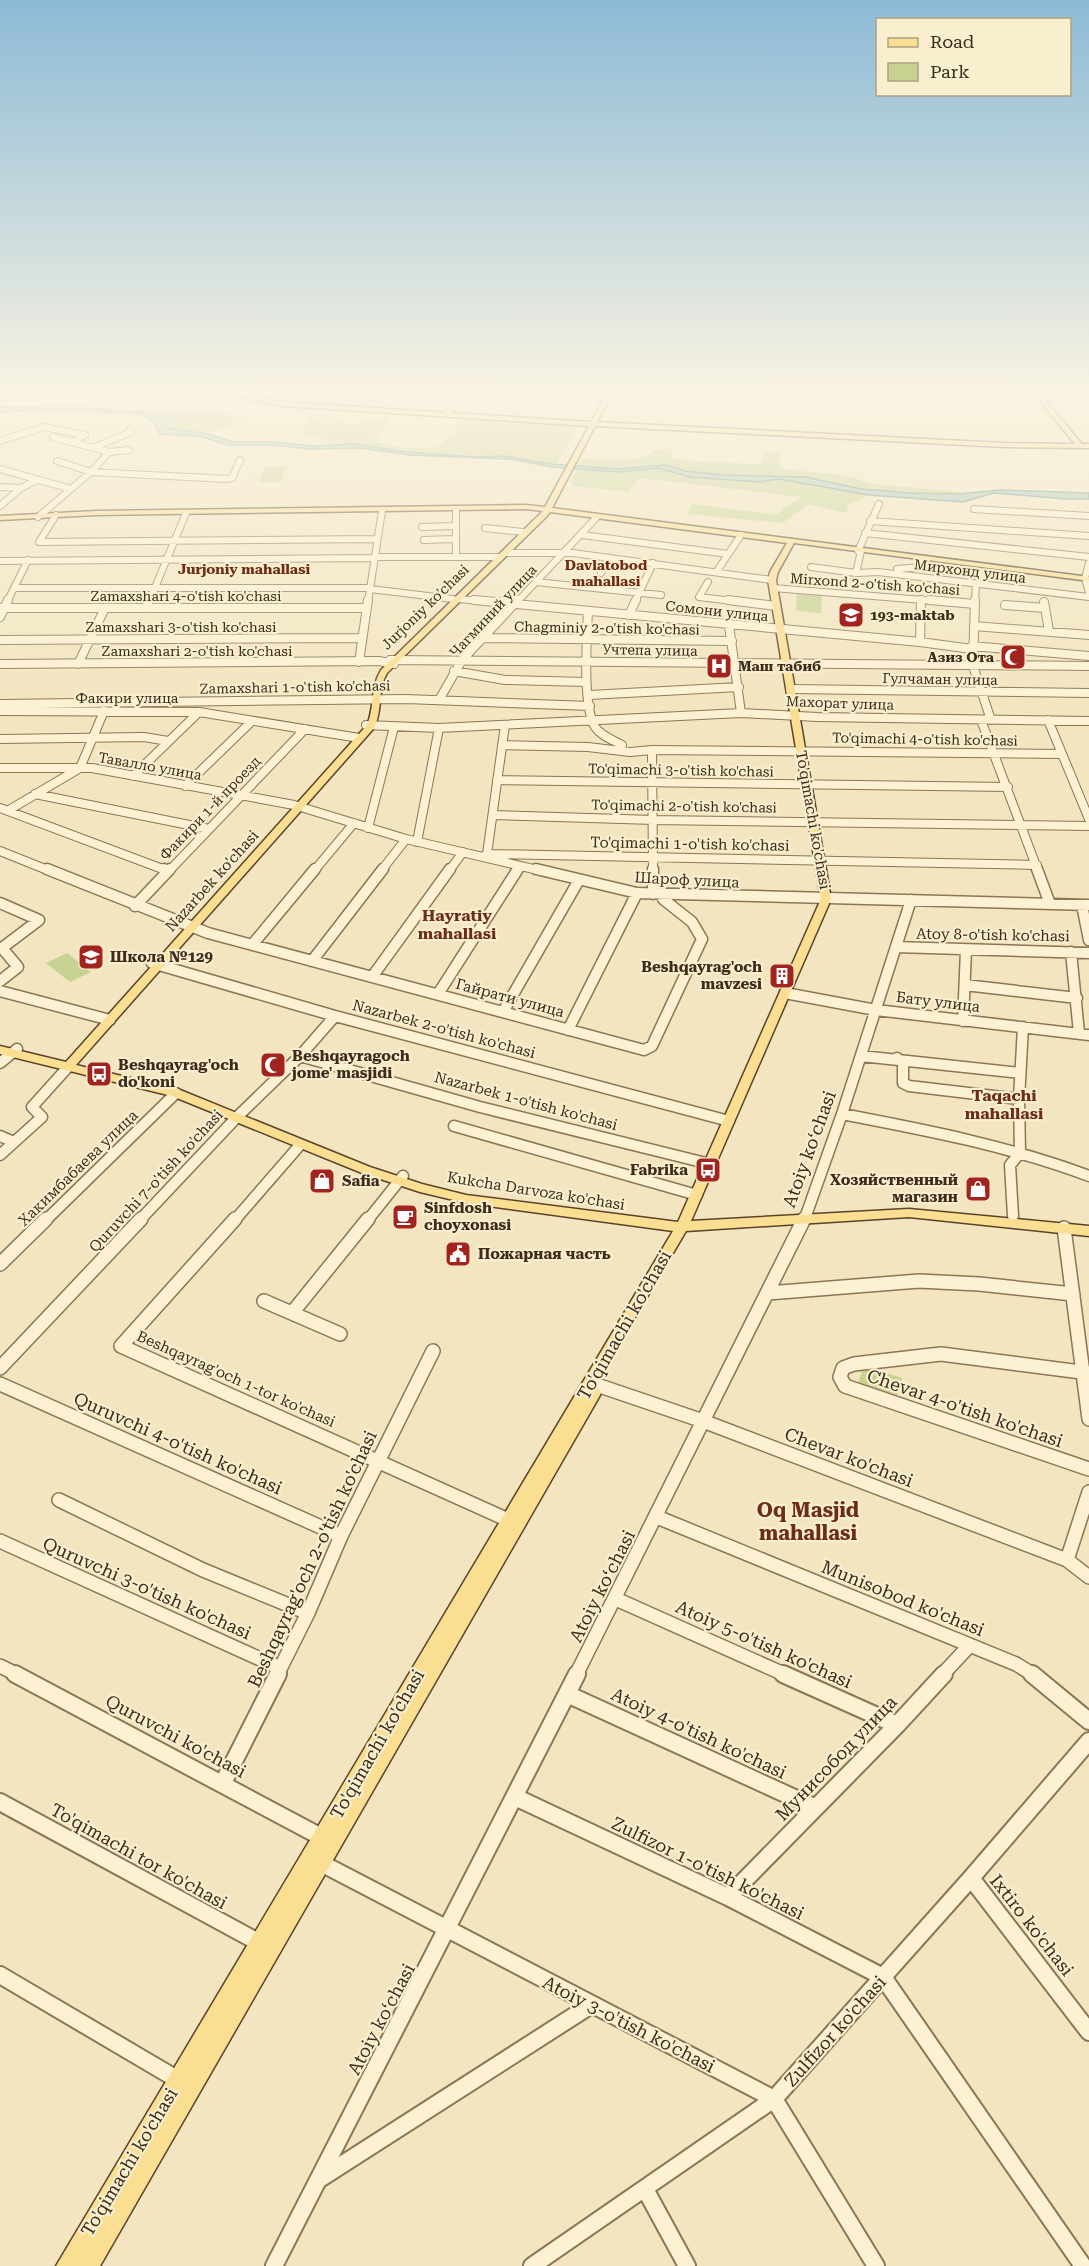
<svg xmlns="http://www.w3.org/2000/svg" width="1089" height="2266" viewBox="0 0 1089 2266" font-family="'Roboto Serif',serif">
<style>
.green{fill:#c7d292}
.water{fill:#a2c4bb;stroke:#68938a;stroke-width:1.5}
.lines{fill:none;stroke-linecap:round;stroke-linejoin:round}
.minor-far4-casing{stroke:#8d7555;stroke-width:8}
.minor-far3-casing{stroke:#8d7555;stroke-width:10}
.minor-far2-casing{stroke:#8d7555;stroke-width:13}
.minor-far1-casing{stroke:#8d7555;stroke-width:16}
.minor-casing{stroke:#8d7555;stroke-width:20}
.major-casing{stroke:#5a432a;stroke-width:3}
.minor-far4{stroke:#fcf2d3;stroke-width:6}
.minor-far3{stroke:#fcf2d3;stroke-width:8}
.minor-far2{stroke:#fcf2d3;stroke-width:10}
.minor-far1{stroke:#fcf2d3;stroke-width:13}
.minor{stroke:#fcf2d3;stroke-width:16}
.major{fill:#fade92;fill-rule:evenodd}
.labels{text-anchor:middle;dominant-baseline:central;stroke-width:4.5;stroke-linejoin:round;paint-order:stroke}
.far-neighbourhood-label{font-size:14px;font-weight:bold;fill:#6c2c16;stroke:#f9efcf}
.far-street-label{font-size:14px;fill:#3b2c1b;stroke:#f9efcf}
.far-poi-label{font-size:14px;font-weight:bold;fill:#3b2c1b;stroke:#f9efcf;text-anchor:start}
.street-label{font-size:15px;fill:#3b2c1b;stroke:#f9efcf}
.poi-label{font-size:15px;font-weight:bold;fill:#3b2c1b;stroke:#f9efcf;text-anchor:start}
.neighbourhood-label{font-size:16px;font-weight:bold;fill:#6c2c16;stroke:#f9efcf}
.near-street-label{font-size:18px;fill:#3b2c1b;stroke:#f9efcf}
.near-neighbourhood-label{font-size:20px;font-weight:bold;fill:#6c2c16;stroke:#f9efcf}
</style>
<rect width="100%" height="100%" fill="#f2e5bf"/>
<path class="green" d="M 186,412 L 226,413 L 245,421 L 208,434 L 166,428 L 164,421 L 155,413 Z
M 327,414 L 341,415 L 331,421 L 359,424 L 365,417 L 390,419 L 373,442 L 408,448 L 438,447 L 464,418 L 580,425 L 556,464 L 505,456 L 475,457 L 405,452 L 356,444 L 330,444 L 319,438 L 300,435 L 310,418 L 323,419 Z
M 655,450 L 674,451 L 671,458 L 703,462 L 761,464 L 765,451 L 780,452 L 779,467 L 788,470 L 826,473 L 855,478 L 873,484 L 959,492 L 958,494 L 861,489 L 805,477 L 724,475 L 685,471 L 666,465 L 619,469 L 578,466 L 582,458 C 601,460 641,464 655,450 Z
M 265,467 L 286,467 L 280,482 L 258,482 Z
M 658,468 L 690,477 L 759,482 L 779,479 L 869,495 L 847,505 L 849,508 L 845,513 L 809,504 L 783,523 L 687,514 L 693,504 L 778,515 L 782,509 L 802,497 L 639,478 L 628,492 L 574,486 L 570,483 L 577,469 L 619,472 Z
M 797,594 L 822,595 L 821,613 L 796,611 Z
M 67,953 L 91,972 L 70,982 L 46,963 Z
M 864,1366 L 902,1378 L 897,1395 L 858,1383 Z"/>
<path class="water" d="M 0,407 L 89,408 L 143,412 L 155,413 L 165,421 L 166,428 L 208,434 L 233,442 L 273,442 L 314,446 L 356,444 L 405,452 L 475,457 L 505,456 L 551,464 L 619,469 L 666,465 L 685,471 L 724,475 L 805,477 L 861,489 L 911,493 L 958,494 L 1000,490 L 1089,493 L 1089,499 L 1066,499 L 994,493 L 963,502 L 869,495 L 779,479 L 759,482 L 690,477 L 658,468 L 619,472 L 552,467 L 510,459 L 409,455 L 362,448 L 308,449 L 275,445 L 229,445 L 199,436 L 160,434 L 151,419 L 140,414 L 40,410 L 0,412 Z"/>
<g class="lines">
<g class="minor-far4-casing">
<path id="minor-far4" d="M 448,413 L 461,394
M 0,441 L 44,427 L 85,435 L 73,442
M 95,447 L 131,432 L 130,429
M 109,452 L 129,450
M 57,461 L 91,472 L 227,479 L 232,478 L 240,460
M 0,469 L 71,489
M 0,487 L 21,488 L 37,480
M 0,506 L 21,488
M 974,509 L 1089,516
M 456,510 L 456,556
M 56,515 L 39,542 L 377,539
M 38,517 L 91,472 L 109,452 L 53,437
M 870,521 L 1089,536
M 422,527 L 455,526
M 485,528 L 523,532
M 865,533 L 1089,557
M 582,535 L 728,554
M 424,540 L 455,539
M 858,551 L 879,504
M 508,553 L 573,553 L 772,580
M 375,557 L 498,557
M 0,561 L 374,558
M 1089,563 L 1085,578 L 1089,593
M 811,567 L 856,573 L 878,572 L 1089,597
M 897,569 L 921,567 L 924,559
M 717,571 L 741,535
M 601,573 L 610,558
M 856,573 L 861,551
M 536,582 L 661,595
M 708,582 L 699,597 L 741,602
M 15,588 L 370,588
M 773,588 L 948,602
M 370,589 L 453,599
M 459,599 L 490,602
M 7,602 L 28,560
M 149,602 L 186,513
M 368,602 L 382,511
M 517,602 L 597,517
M 635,602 L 653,563
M 921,602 L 921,599
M 975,602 L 976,583"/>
</g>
<g class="minor-far3-casing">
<path id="minor-far3" d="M 474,600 L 920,642 L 972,649
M 728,600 L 776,606
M 929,600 L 975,604
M 975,600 L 973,666 L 991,720
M 1044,602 L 1049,631
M 1005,605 L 1045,608
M 0,608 L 367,608
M 146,608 L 149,600
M 588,611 C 587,637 582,705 595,727 C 601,736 613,740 622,745
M 629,615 L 636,600
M 0,617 L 8,600
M 729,625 L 741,713
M 974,626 L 1089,635
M 482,638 L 732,641
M 0,640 L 362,638
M 920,642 L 921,600
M 972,646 L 1089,656
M 390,660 L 1089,666
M 359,662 L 368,600
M 0,664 L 379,661 L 394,664
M 78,664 L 105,608
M 454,671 L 505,680 L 586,682
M 790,689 L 1089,693
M 589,695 L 739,687
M 439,700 L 462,660 L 518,600
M 0,704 L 406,699 L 590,706
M 0,711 L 199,712 L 359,738
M 981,720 L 1038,871
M 1048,720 L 1089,819
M 366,725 L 439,728 L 741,713 L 817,717 L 1089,721
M 0,739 L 144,737 L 168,741
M 502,745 L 588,747 L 630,752 L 652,750 L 1061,754
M 652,750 L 653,871
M 0,768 L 92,768 L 294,805 L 406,839 L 542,871
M 133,776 L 199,712
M 497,780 L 1008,787
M 185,786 L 252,721
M 35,794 L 209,829
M 0,808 L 168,871
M 9,810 L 80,768 L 104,711
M 494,815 L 654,820 L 1089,826
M 368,828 L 394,727
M 417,842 L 439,728
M 0,851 L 50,871
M 491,854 L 1037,865
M 484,856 L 487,854 L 505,725
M 169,871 L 305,729
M 314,871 L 354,823
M 381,871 L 406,839
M 449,871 L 463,852
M 517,871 L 520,866"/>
</g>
<g class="minor-far2-casing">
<path id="minor-far2" d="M 47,869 L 208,933 L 644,1050 L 652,1046 L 702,939 L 692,922 L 663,899 L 663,895
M 164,869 L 168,871
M 536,869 L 637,893 L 1089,905
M 653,869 L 653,894
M 1037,869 L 1050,904
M 0,903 L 39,920 L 2,948 L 18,967 L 0,981
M 1082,905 L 1089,940
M 135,906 L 170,869
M 252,945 L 315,869
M 896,947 L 1089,953
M 1071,952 L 1079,1033
M 312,961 L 383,869
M 152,963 L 335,1016 L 729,1121
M 372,977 L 450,869
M 965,985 L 1077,998
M 0,991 L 110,1020
M 785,993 L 876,1010 L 1089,1035
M 438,994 L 518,869
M 503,1012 L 579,880
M 963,1021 L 966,950
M 568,1030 L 637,893
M 300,1056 L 480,1107 L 710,1164
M 861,1056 L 1020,1073
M 897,1058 L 903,1063 L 903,1083 L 909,1086 L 1019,1099
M 0,1063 L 17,1049
M 842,1114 C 926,1130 1009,1146 1089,1176
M 454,1126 L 697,1195
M 0,1136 L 14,1142
M 0,1155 L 42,1117 L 32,1107 L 68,1067
M 1013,1216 L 1010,1165 L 1020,1153 L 1019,1099 L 1023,1027
M 45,1221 L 176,1093
M 139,1221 L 237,1117 L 300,1056 L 335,1016
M 234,1221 L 300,1145
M 367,1221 L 403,1176
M 804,1221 L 842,1114 L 911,900"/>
</g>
<g class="minor-far1-casing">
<path id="minor-far1" d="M 235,1219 L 121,1346 L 515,1523
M 1064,1228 L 1089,1419
M 0,1264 L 46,1219
M 768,1293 L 919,1281 L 979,1284 L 1073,1294
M 264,1301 L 340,1334
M 292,1313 L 368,1219
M 0,1368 L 141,1219
M 1089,1373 L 941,1354 L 854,1364 L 843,1368 L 840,1377 L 845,1386 L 1089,1469
M 591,1383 L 703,1421 L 1067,1560 L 1089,1577
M 0,1384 L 341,1536
M 59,1500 L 203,1570 L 308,1613
M 657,1517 L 1016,1664 L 1034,1675
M 0,1541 L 280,1668
M 1067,1560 L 1089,1492
M 616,1599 L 786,1675
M 0,1666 L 18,1675
M 277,1675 L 308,1613 L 341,1536 L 433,1351
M 576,1675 L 804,1219
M 942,1675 L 970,1645"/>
</g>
<g class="minor-casing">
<path id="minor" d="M 15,1674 L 325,1839
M 783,1674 L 897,1725
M 1032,1674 L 1089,1721
M 567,1694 L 814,1807
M 223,1783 L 278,1674
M 515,1797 L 728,1897 L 883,1977 L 1083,2266
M 0,1802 L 260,1943
M 317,1861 L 774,2099 L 876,2266
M 971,1878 L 1089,2032
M 728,1897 L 897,1725 L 944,1674
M 0,1975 L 180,2081
M 318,2180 L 591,2005
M 645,2189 L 687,2266
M 274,2266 L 577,1674
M 532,2266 L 774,2099 L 971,1878 L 1089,1741"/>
</g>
<g class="major-casing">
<path id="major" d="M 224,394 L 238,394 L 282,402 L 591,422 L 606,394 L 612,394 L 597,422 L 1004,443 L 1075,444 L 1034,394 L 1040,394 L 1082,444 L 1089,444 L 1089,448 L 1004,447 L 595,426 L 552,508 L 1089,577 L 1089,581 L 794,543 L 778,572 L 776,580 L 831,899 L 691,1221 L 909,1209 L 1089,1226 L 1089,1236 L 909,1217 L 686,1231 L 594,1387 L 599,1389 L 601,1393 L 599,1397 L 100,2266 L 56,2266 L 673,1231 L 466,1203 L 420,1192 L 362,1173 L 172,1096 L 0,1054 L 0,1046 L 66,1062 L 367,725 C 375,707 370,688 381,670 L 543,511 L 526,509 L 96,515 L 0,520 L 0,516 L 96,511 L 526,505 L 545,507 L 589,426 L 282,406 ZM 550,512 L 787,543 L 770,572 L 768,580 L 821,899 L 678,1222 L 466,1195 L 422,1184 L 370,1167 L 180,1090 L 76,1065 L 374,728 C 383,710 377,690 387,673 L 546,517 Z"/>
</g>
<use href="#minor-far4" class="minor-far4"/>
<use href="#minor-far3" class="minor-far3"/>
<use href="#minor-far2" class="minor-far2"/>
<use href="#minor-far1" class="minor-far1"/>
<use href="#minor" class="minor"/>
<use href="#major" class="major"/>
</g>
<linearGradient id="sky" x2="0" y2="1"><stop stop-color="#8cbad6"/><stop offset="0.55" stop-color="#f9f3e2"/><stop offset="1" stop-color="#f9f3e2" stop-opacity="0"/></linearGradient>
<rect width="1089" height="712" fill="url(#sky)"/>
<defs>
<g id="school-square" transform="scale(1.35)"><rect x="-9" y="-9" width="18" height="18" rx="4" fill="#a2241f" stroke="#f9efcf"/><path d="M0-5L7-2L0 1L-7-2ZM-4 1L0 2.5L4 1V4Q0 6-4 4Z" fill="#fff"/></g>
<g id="mosque-square" transform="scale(1.35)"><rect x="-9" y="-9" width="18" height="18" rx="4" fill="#a2241f" stroke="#f9efcf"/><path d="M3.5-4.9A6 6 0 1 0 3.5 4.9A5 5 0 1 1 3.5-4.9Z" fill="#fff"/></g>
<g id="hospital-square" transform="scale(1.35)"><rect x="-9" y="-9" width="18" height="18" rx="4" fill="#a2241f" stroke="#f9efcf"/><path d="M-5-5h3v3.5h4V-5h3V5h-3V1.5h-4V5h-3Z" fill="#fff"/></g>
<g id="building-square" transform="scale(1.35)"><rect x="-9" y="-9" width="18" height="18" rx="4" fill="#a2241f" stroke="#f9efcf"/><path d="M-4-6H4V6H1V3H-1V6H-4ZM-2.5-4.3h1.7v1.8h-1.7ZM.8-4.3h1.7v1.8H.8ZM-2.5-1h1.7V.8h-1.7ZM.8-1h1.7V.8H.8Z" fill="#fff"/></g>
<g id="bus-square" transform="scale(1.35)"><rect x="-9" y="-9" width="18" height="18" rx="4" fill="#a2241f" stroke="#f9efcf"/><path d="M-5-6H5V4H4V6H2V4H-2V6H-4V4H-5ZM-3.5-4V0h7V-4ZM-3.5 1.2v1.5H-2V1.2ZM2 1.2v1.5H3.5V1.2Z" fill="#fff"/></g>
<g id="shop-square" transform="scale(1.35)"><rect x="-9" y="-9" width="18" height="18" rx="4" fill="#a2241f" stroke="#f9efcf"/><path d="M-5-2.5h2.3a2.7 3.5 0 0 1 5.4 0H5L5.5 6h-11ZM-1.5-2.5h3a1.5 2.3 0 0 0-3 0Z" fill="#fff"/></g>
<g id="cafe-square" transform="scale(1.35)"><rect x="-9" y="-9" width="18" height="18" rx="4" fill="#a2241f" stroke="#f9efcf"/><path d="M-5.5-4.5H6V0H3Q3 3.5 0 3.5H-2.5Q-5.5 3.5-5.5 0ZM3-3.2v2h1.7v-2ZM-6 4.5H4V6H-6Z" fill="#fff"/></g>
<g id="civic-square" transform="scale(1.35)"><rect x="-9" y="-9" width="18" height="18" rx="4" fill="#a2241f" stroke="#f9efcf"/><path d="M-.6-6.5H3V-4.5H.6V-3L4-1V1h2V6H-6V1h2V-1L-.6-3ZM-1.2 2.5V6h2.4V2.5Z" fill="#fff"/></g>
</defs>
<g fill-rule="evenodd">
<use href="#school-square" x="851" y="615"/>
<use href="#mosque-square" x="1013" y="657"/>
<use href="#hospital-square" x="719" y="666"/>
<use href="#school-square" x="91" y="957"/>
<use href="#building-square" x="782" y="976"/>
<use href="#mosque-square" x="273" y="1065"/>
<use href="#bus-square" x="99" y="1074"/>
<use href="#bus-square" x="708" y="1170"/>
<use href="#shop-square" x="322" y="1181"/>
<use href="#shop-square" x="978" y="1189"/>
<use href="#cafe-square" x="405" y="1217"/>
<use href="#civic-square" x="458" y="1254"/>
</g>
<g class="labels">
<g class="far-neighbourhood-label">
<text x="606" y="565">Davlatobod<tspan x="606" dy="16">mahallasi</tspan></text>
<text x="244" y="569">Jurjoniy mahallasi</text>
</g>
<g class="far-street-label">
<text transform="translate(970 571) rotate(7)">Мирхонд улица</text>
<text transform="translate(875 584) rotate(4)">Mirxond 2-o'tish ko'chasi</text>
<text x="186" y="596">Zamaxshari 4-o'tish ko'chasi</text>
<text transform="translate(425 607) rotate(-44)">Jurjoniy ko'chasi</text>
<text transform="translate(493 611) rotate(-47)">Чагминий улица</text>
<text transform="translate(717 611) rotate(6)">Сомони улица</text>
<text x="181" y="627">Zamaxshari 3-o'tish ko'chasi</text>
<text transform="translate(607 628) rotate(1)">Chagminiy 2-o'tish ko'chasi</text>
<text transform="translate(650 650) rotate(1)">Учтепа улица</text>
<text x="197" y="651">Zamaxshari 2-o'tish ko'chasi</text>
<text transform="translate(940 679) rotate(1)">Гулчаман улица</text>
<text transform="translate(295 687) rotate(-1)">Zamaxshari 1-o'tish ko'chasi</text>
<text x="127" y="698">Факири улица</text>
<text transform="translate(840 703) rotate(2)">Махорат улица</text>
<text transform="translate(925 739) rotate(1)">To'qimachi 4-o'tish ko'chasi</text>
<text transform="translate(150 766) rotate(10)">Тавалло улица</text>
<text transform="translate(681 770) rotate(1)">To'qimachi 3-o'tish ko'chasi</text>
<text transform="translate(684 806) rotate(1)">To'qimachi 2-o'tish ko'chasi</text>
<text transform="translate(210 808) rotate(-46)">Факири 1-й проезд</text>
</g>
<g class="far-poi-label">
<text x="870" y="615">193-maktab</text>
<text x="994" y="657" text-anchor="end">Азиз Ота</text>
<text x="738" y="666">Маш табиб</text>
</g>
<g class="street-label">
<text transform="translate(813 820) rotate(80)">To'qimachi ko'chasi</text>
<text transform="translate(690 844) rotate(1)">To'qimachi 1-o'tish ko'chasi</text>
<text transform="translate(687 880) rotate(3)">Шароф улица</text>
<text transform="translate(212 881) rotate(-48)">Nazarbek ko'chasi</text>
<text transform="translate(993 935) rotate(1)">Atoy 8-o'tish ko'chasi</text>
<text transform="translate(510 998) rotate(15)">Гайрати улица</text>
<text transform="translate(938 1002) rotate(7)">Бату улица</text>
<text transform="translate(444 1029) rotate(15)">Nazarbek 2-o'tish ko'chasi</text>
<text transform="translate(526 1101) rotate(15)">Nazarbek 1-o'tish ko'chasi</text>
<text transform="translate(78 1168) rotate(-44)">Хакимбабаева улица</text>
<text transform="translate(156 1181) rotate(-47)">Quruvchi 7-o'tish ko'chasi</text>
<text transform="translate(536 1191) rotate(9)">Kukcha Darvoza ko'chasi</text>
<text transform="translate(236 1379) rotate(24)">Beshqayrag'och 1-tor ko'chasi</text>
</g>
<g class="poi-label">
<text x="110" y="957">Школа №129</text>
<text x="762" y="967" text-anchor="end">Beshqayrag'och<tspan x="762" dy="17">mavzesi</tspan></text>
<text x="292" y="1056">Beshqayragoch<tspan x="292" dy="17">jome' masjidi</tspan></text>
<text x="118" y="1065">Beshqayrag'och<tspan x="118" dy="17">do'koni</tspan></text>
<text x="688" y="1170" text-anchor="end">Fabrika</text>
<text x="958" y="1180" text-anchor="end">Хозяйственный<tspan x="958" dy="17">магазин</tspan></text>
<text x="342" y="1181">Safia</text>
<text x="424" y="1208">Sinfdosh<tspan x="424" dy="17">choyxonasi</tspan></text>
<text x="478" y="1254">Пожарная часть</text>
</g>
<g class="neighbourhood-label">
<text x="457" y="915">Hayratiy<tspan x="457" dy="18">mahallasi</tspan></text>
<text x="1004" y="1095">Taqachi<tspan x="1004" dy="18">mahallasi</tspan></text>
</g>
<g class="near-street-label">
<text transform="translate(809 1149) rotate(-70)">Atoiy koʻchasi</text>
<text transform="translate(624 1325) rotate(-60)">To'qimachi ko'chasi</text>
<text transform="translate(965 1408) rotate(19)">Chevar 4-o'tish ko'chasi</text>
<text transform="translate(178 1443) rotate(24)">Quruvchi 4-o'tish ko'chasi</text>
<text transform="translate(849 1457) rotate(21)">Chevar ko'chasi</text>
<text transform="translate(312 1559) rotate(-65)">Beshqayrag'och 2-o'tish ko'chasi</text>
<text transform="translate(602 1586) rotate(-63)">Atoiy koʻchasi</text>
<text transform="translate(147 1588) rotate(24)">Quruvchi 3-o'tish ko'chasi</text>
<text transform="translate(903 1598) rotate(22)">Munisobod ko'chasi</text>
<text transform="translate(764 1644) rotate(24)">Atoiy 5-o'tish ko'chasi</text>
<text transform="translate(699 1733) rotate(25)">Atoiy 4-o'tish ko'chasi</text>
<text transform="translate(176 1736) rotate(28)">Quruvchi ko'chasi</text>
<text transform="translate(377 1744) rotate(-60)">To'qimachi ko'chasi</text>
<text transform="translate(836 1758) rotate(-46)">Мунисобод улица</text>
<text transform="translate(139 1856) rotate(29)">To'qimachi tor ko'chasi</text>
<text transform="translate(708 1868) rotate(26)">Zulfizor 1-o'tish ko'chasi</text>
<text transform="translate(1032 1925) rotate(52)">Ixtiro ko'chasi</text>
<text transform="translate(381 2019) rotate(-62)">Atoiy koʻchasi</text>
<text transform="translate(629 2024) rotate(27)">Atoiy 3-o'tish ko'chasi</text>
<text transform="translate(835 2031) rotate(-48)">Zulfizor ko'chasi</text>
<text transform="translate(129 2162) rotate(-59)">To'qimachi ko'chasi</text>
</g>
<g class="near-neighbourhood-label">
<text x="808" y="1510">Oq Masjid<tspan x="808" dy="23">mahallasi</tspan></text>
</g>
</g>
<rect x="876" y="18" width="195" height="78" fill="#f9efcf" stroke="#ada187" stroke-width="1.5"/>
<rect x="888" y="38" width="30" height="9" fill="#fade92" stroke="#ada187" stroke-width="1.5"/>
<text x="930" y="48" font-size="18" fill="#3b2c1b">Road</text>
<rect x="888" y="63" width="30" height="18" fill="#c7d292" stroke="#ada187" stroke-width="1.5"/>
<text x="930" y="78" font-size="18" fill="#3b2c1b">Park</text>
</svg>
